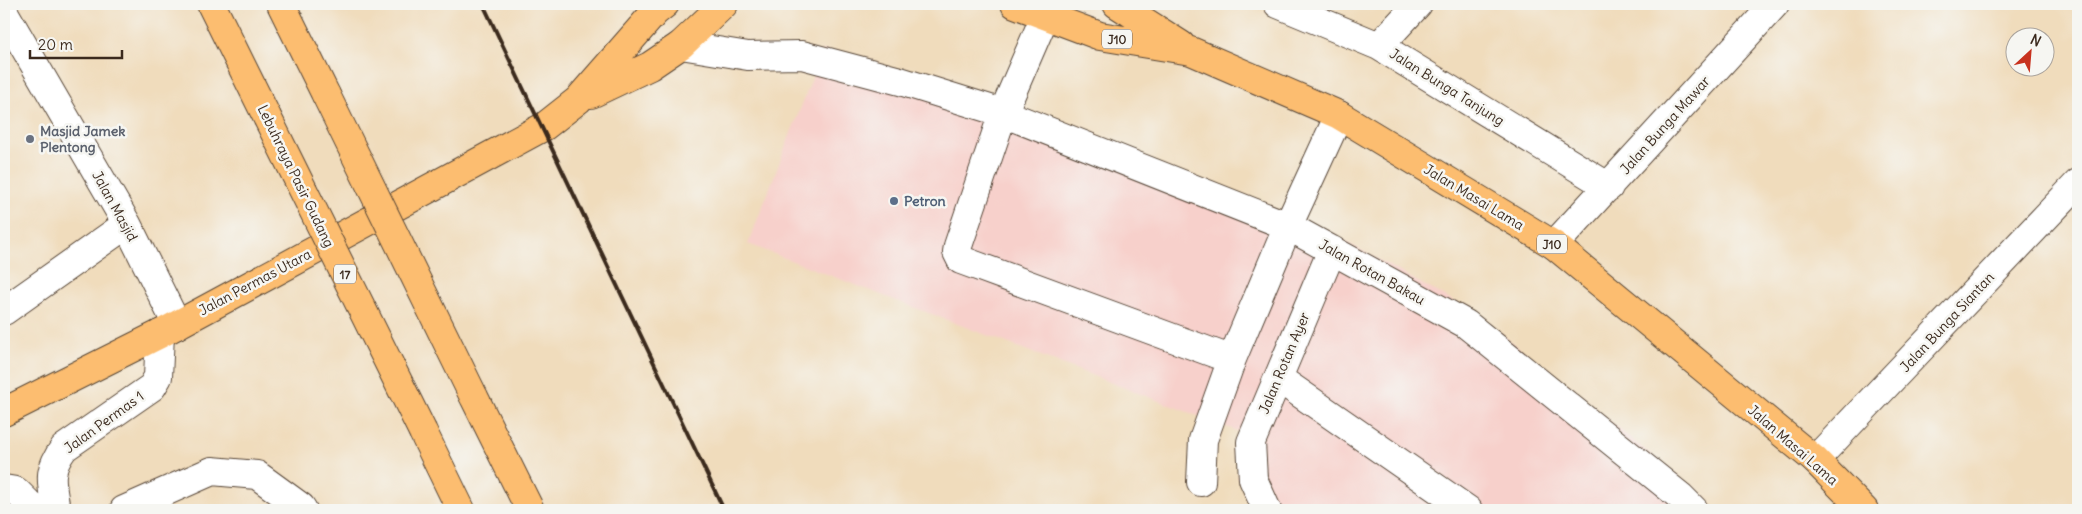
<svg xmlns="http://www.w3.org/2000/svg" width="2082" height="514" viewBox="0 0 2082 514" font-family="Delius,sans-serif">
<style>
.built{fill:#f7d0cb}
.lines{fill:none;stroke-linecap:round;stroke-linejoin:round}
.minor-casing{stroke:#564536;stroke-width:30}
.major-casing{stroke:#564536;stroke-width:30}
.highway-casing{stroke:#564536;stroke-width:30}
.minor{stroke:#fff;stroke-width:28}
.major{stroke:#fcbd6f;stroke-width:28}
.highway{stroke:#fcbd6f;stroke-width:28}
.rail{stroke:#3b2a1e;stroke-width:4}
.highway-bridge-casing{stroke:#564536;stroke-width:30;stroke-linecap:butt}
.highway-bridge{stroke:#fcbd6f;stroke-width:28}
.worship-dot{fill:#6b7280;stroke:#f6f6f2;stroke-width:2}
.service-dot{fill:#5c6f8a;stroke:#f6f6f2;stroke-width:2}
.labels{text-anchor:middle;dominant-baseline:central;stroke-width:5;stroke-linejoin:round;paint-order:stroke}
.shield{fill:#f6f6f2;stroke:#73675e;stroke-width:1}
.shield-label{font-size:12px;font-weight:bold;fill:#3b2a1e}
.street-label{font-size:14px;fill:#3b2a1e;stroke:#f6f6f2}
.worship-label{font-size:14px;font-weight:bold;fill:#5b616d;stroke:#f6f6f2;text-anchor:start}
.service-label{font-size:14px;font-weight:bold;fill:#4e5e75;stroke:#f6f6f2;text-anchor:start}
</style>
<rect width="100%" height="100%" fill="#f6f6f2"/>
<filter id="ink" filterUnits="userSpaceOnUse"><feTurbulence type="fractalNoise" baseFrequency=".02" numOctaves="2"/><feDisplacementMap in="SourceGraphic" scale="10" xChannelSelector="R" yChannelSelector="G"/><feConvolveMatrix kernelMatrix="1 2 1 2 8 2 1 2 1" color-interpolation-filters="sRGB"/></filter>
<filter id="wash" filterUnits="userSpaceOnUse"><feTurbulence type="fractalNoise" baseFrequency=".0096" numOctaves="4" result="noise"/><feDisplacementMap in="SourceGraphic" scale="20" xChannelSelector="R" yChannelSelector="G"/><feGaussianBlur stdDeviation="1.12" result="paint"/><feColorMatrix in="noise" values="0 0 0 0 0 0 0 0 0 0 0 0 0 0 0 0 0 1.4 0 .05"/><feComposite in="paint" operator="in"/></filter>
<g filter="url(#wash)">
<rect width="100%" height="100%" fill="#f0dcbc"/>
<path class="built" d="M 823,50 L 1308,221 L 1478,315 L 1691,487 L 1714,510 L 1255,510 L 1238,477 L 1240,432 L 748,244 Z"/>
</g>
<g filter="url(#ink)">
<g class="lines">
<g class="minor-casing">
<path id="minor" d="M 1278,4 L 1379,46 L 1609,187
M 4,12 L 127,224 L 177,325
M 1045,16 L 1003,113 L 958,246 L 957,252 L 961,260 L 1219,355 L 1232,359 L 1288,226 L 1339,115
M 681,45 L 748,56 L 802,55 L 900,81 L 1003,113 L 1288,226 L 1466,324 L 1681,497 L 1694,510
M 1379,46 L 1418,4
M 1554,245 L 1775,4
M 4,311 L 127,224
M 1278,378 L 1468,510
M 1815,460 L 2078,183
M 1201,482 L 1203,440 L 1232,359
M 4,489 L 16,491 L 35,510
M 56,510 C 52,482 46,473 64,448 L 152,387 L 158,377 L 160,334
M 124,510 L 212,471 L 257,475 L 301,507 L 303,510
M 1267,510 L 1253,479 L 1251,442 L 1332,250"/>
</g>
<g class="major-casing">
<path id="major" d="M 1015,4 L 1100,36 L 1191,51 L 1339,115 L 1554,245 L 1815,460 L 1864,510
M 1117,4 L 1181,45
M 591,94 L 650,66 L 681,45 L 724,4
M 4,412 L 160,334 L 545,126 L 578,100 L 655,12 L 665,4"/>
</g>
<g class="highway-casing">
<path id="highway" d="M 211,4 L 267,117
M 281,4 L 326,95
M 473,395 L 530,510
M 423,432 L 461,510"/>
</g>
<use href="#minor" class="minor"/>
<use href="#major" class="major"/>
<use href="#highway" class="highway"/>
<path class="rail" d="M 483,4 L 724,510"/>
<g class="highway-bridge-casing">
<path id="highway-bridge" d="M 326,95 L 473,395
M 267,117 L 423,432"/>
</g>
<use href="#highway-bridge" class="highway-bridge"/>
</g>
</g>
<circle class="worship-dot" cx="30" cy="139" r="5"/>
<circle class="service-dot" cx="894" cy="201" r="5"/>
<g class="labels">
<g class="shield">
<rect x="1102" y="29.5" width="30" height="19" rx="4"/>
<rect x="1537" y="234.5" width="30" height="19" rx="4"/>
<rect x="334" y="264.5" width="22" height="19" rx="4"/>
</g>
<g class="shield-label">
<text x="1117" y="39">J10</text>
<text x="1552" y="244">J10</text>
<text x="345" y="274">17</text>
</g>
<g class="street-label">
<text transform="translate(1447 87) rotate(32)">Jalan Bunga Tanjung</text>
<text transform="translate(1665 125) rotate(-48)">Jalan Bunga Mawar</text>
<text transform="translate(296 176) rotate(64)">Lebuhraya Pasir Gudang</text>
<text transform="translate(1474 197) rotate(31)">Jalan Masai Lama</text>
<text transform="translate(115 206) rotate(61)">Jalan Masjid</text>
<text transform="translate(1372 272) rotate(29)">Jalan Rotan Bakau</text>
<text transform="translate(255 282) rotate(-28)">Jalan Permas Utara</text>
<text transform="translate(1947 322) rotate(-47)">Jalan Bunga Siantan</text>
<text transform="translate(1284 363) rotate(-67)">Jalan Rotan Ayer</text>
<text transform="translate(104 422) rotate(-36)">Jalan Permas 1</text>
<text transform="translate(1793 445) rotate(41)">Jalan Masai Lama</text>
</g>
<g class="worship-label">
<text x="40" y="131">Masjid Jamek<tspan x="40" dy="16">Plentong</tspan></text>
</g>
<g class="service-label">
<text x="904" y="201">Petron</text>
</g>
</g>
<rect width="2082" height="514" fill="none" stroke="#f6f6f2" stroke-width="20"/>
<g transform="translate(2030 52) rotate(26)"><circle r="24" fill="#f6f6f2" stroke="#aba49d"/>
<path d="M0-4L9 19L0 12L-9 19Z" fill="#c8321e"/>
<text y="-8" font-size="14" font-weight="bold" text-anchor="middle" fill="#3b2a1e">N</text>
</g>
<path d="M30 50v8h92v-8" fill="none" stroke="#3b2a1e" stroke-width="2.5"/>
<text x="38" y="50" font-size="15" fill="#3b2a1e" stroke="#f6f6f2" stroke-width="4" paint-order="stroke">20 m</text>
</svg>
